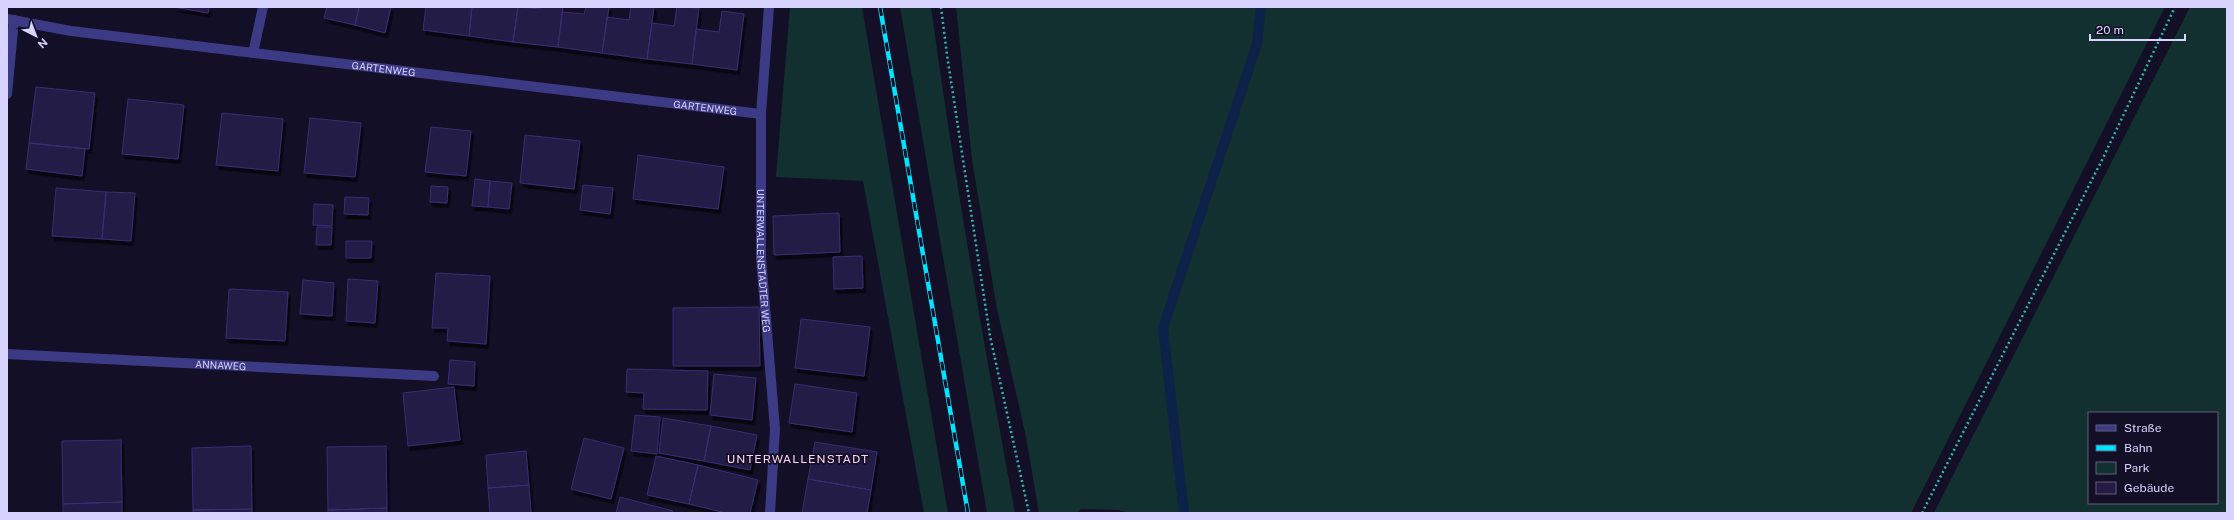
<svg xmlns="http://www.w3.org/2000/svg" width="2234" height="520" viewBox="0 0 2234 520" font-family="'Public Sans',sans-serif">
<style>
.green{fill:#12302f;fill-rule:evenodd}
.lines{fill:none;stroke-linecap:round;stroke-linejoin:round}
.stream{stroke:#0c2248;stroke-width:10}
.building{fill:#241b47;stroke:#3b2d73;filter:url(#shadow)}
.path{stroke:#2fb8b0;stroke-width:2.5;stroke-dasharray:2 3;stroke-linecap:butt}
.minor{stroke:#3d3a85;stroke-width:10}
.rail-casing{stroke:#00e5ff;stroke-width:4.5}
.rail{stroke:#130f26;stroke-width:3;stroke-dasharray:9;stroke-linecap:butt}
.labels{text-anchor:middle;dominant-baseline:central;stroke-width:3.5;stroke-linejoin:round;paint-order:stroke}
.street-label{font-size:10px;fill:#d9d4ff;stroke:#130f26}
.quarter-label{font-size:12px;letter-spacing:1px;fill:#ffd6f0;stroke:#130f26}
</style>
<defs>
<filter id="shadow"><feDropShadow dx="2.5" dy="4.5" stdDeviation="0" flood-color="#0009"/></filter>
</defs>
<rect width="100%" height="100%" fill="#130f26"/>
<path class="green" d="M 790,7 L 862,7 L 948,513 L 924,513 L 863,181 L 776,177 Z
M 900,7 L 931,7 C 954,177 984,345 1015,513 L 987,513 Z
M 956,7 L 2165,7 L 1911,513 L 1130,513 L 1119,510 L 1081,509 L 1078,513 L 1039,513 L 1026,437 L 997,309 L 972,160 Z
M 2190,7 L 2227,7 L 2227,513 L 1934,513 ZM 2089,413 L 2217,413 L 2217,503 L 2089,503 Z"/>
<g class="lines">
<path class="stream" d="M 1184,513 L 1163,328 L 1257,44 L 1261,7"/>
</g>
<path class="building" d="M 174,7 L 209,7 L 208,13 Z
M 327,7 L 359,7 L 355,25 L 324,18 Z
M 359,7 L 391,7 L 385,33 L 355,25 Z
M 426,7 L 472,7 L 469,36 L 423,30 Z
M 472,7 L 518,7 L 513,42 L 469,36 Z
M 518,7 L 540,9 L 540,7 L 563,7 L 558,47 L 513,42 Z
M 586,7 L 609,7 L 602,53 L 558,47 L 562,12 L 584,14 Z
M 631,7 L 654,7 L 647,59 L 602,53 L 607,17 L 629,20 Z
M 677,7 L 699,8 L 692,64 L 647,59 L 652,23 L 674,26 Z
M 722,11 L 744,14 L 737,70 L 692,64 L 696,29 L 719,32 Z
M 36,87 L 95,93 L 89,149 L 29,143 Z
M 128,99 L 184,105 L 178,159 L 122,154 Z
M 222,113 L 283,119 L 278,171 L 216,165 Z
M 310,118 L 361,123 L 355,177 L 304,173 Z
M 431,127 L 471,131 L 466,176 L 425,172 Z
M 525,135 L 580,141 L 574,189 L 520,183 Z
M 29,143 L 85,149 L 82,176 L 26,169 Z
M 638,155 L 724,167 L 718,209 L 633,199 Z
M 475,179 L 490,181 L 488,207 L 472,206 Z
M 490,181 L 512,183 L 509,209 L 488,207 Z
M 583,185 L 613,188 L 610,214 L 580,210 Z
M 431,186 L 448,187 L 447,203 L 430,202 Z
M 56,188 L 106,192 L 102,239 L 52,236 Z
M 106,192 L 135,193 L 131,241 L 102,239 Z
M 345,197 L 369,198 L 368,215 L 344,214 Z
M 314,204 L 333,205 L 332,226 L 313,225 Z
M 839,213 L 840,252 L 774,255 L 773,216 Z
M 317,227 L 332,227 L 331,245 L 316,245 Z
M 346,241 L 372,241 L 371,258 L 346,258 Z
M 862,256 L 863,288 L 834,289 L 833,257 Z
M 436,273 L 490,276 L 486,344 L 447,341 L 448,328 L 432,328 Z
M 348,279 L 378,281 L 375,323 L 346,321 Z
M 303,280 L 334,283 L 332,316 L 300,314 Z
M 229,289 L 288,292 L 285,341 L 226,338 Z
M 759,307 L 760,366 L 673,366 L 673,308 Z
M 801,319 L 870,327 L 864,376 L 795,368 Z
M 450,360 L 475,362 L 474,386 L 448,384 Z
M 627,369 L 708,371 L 707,410 L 643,409 L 644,393 L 626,392 Z
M 714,374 L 756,378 L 752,420 L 710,415 Z
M 795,384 L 857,393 L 852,432 L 789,423 Z
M 454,387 L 460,440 L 408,446 L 403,393 Z
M 635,415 L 660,417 L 657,454 L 631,451 Z
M 663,418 L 711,426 L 704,461 L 659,453 Z
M 711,426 L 757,435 L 750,470 L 704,461 Z
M 584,438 L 624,448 L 611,499 L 571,489 Z
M 121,440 L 122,502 L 63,504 L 62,441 Z
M 815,442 L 877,452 L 871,490 L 808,479 Z
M 251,446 L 252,509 L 193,510 L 192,448 Z
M 386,446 L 387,508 L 328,510 L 327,447 Z
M 526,451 L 529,485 L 488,488 L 486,455 Z
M 656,456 L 698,465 L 689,504 L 647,495 Z
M 698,465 L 758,480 L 750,513 L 726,513 L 689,504 Z
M 808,479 L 871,490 L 867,513 L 802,513 Z
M 529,485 L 531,513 L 490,513 L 488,488 Z
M 620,497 L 673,511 L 673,513 L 616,513 Z
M 122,502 L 122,513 L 63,513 L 63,504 Z
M 387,508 L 387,513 L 328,513 L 328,510 Z
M 252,509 L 252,513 L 193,513 L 193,510 Z"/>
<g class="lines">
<path class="path" d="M 941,7 L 947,55 L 990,336 L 1029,513
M 1922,513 L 2102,160 L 2175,7"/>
<g class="minor">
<path id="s1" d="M 769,7 L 761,114 L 761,258 L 775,429 L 770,513"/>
<path id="s2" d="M 7,19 L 71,31 L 761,114"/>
<path d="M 253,53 L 263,7"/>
<path d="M 7,94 L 14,20"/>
<path id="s3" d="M 7,354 L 434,376"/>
</g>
<g class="rail-casing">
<path id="rail" d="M 880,7 L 968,513"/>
</g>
<use href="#rail" class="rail"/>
</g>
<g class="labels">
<g class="street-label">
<text stroke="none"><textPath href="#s2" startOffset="380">GARTENWEG</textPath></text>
<text stroke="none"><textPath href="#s2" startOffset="704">GARTENWEG</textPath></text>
<text stroke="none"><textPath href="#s1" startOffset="254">UNTERWALLENSTADTER WEG</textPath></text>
<text stroke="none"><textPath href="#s3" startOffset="214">ANNAWEG</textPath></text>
</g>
<g class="quarter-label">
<text x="798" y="459">UNTERWALLENSTADT</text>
</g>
</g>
<rect width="2234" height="520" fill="none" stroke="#d9d4ff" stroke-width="16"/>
<rect x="2088" y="412" width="130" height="92" fill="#130f26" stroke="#625e7d"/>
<rect x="2096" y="425" width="20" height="6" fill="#3d3a85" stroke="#625e7d"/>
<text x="2124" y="432" font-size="12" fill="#d9d4ff">Straße</text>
<rect x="2096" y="445" width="20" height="6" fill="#00e5ff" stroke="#625e7d"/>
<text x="2124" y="452" font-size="12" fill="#d9d4ff">Bahn</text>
<rect x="2096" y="462" width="20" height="12" fill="#12302f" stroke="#625e7d"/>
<text x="2124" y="472" font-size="12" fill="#d9d4ff">Park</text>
<rect x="2096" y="482" width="20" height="12" fill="#241b47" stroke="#625e7d"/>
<text x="2124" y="492" font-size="12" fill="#d9d4ff">Gebäude</text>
<g transform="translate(36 36) rotate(138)" stroke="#130f26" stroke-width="3" paint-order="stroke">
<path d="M0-3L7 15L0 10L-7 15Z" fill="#d9d4ff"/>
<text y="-6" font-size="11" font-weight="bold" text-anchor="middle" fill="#d9d4ff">N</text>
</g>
<path d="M2090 34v6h95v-6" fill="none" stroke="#d9d4ff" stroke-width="2"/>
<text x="2096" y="34" font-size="12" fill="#d9d4ff" stroke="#130f26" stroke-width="3" paint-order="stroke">20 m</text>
</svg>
